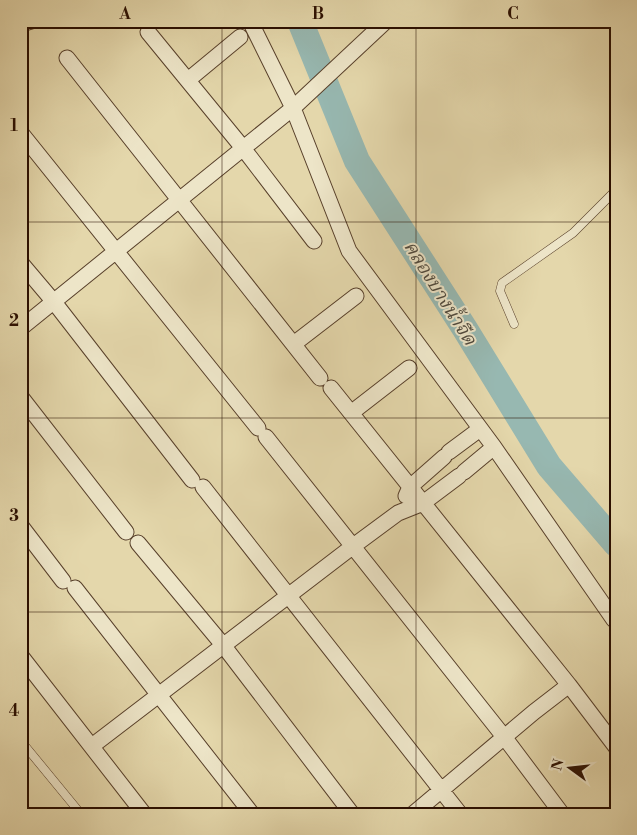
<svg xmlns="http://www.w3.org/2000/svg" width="637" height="835" viewBox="0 0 637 835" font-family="'Libre Bodoni','Noto Serif Thai',serif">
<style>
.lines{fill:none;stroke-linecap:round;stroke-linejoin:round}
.river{stroke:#97b8b1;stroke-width:26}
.lane-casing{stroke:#58402b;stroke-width:9}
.street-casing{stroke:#58402b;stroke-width:17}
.lane{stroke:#ede5c8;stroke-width:8}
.street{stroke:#ede5c8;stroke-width:15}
.grid{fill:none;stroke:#2a0e00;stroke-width:1;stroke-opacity:0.55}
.labels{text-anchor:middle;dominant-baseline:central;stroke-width:4;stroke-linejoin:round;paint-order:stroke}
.water-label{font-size:19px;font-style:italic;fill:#504a3e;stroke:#ede5c8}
.neatline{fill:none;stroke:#2a0e00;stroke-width:2}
.grid-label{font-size:16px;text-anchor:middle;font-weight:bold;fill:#2a0e00}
</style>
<rect width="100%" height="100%" fill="#e4d7ab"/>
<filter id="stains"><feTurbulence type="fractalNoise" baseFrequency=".004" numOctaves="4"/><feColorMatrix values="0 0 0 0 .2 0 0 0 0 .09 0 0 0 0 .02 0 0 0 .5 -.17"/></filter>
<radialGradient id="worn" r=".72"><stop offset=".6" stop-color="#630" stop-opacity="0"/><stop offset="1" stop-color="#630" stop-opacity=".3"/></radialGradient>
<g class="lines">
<path class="river" d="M 300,21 L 357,161 L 465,329 L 549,466 L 616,544"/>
<g class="lane-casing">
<path id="lane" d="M 514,324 L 500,291 L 502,283 L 573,233 L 616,190
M 21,741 L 81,814"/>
</g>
<g class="street-casing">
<path id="street" d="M 250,21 L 293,108 L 349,251 L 494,447 L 614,620
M 21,24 L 31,21
M 148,32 L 243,148 L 314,241
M 67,58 L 320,378
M 188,80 L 240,37
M 21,133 L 258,428
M 21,263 L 54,302 L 192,480
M 21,328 L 293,108 L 386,21
M 295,343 L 356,296
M 331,388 L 569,685 L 616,747
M 21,397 L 126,532
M 351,413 L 409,368
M 266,437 L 505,738 L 562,814
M 449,452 L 480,429
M 464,472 L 494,447
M 203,487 L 460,814
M 406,496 L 410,487 L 444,457
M 21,526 L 63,581
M 138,543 L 223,645 L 352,814
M 75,588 L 252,814
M 21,656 L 144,814
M 92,746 L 352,547 L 398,513 L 423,503 L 459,476
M 413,814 L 534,712 L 569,685"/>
</g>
<use href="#lane" class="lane"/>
<use href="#street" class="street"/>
</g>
<path class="grid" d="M 222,21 L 222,814M 416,21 L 416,814M 21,222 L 616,222M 21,418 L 616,418M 21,612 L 616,612"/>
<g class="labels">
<g class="water-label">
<text transform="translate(440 293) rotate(58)">คลองบางน้ำจืด</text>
</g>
</g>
<rect width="637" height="835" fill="none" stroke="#e4d7ab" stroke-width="55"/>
<g transform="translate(570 768) rotate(285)" stroke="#ede5c8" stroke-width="4" paint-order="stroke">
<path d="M0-4L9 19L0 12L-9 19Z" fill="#2a0e00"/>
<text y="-8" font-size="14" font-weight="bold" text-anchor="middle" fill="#2a0e00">N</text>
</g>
<rect x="28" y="28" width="582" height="780" class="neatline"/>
<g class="grid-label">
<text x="125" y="19">A</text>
<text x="318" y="19">B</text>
<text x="513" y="19">C</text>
<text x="14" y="131">1</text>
<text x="14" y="326">2</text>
<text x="14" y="521">3</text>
<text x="14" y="716">4</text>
</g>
<rect width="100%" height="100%" filter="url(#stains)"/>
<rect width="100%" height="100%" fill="url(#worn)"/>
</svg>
